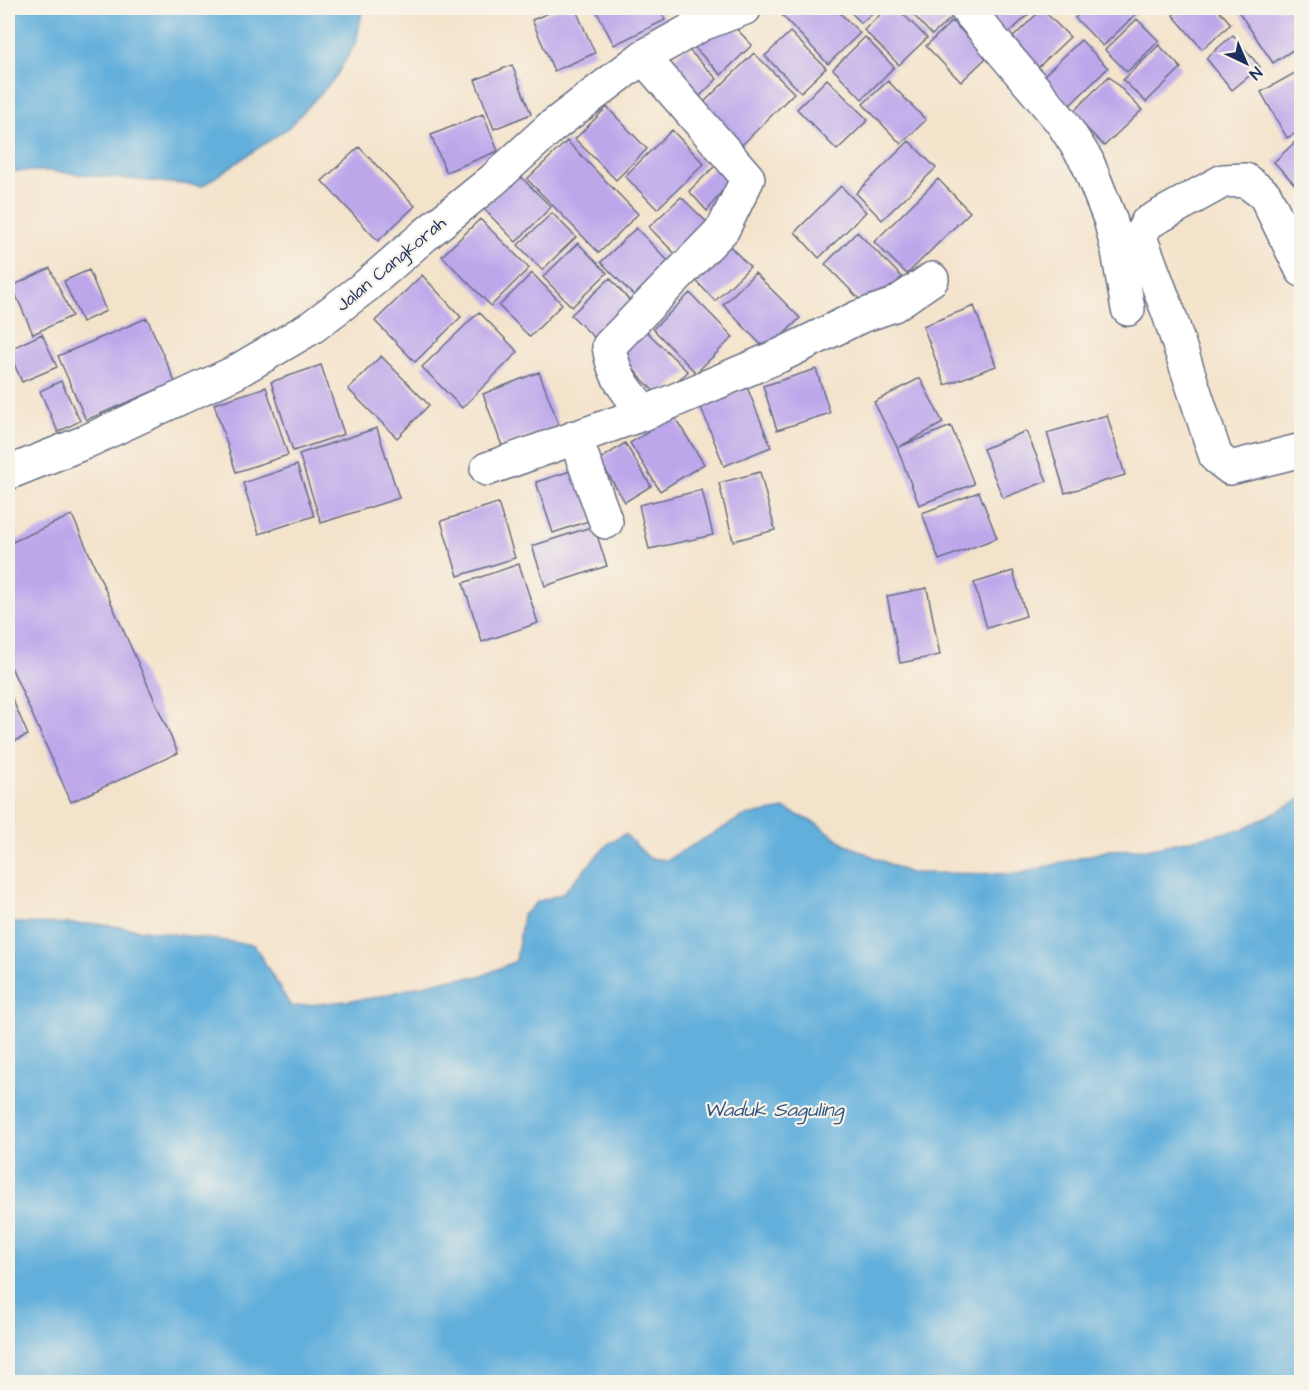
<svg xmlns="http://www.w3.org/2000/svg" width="1309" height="1390" viewBox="0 0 1309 1390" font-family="'Architects Daughter',sans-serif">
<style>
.water{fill:#62afdb;stroke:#3e6f9c;stroke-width:1.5}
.building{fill:#bda7eb}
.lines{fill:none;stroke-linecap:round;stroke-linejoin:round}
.street-casing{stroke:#676e84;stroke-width:36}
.street{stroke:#fff;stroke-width:33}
.labels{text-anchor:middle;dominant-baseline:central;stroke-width:4.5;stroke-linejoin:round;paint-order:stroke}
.street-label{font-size:18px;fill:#1b2f5e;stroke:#f7f3e8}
.water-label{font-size:20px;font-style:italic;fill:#305584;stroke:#f7f3e8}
</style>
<rect width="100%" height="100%" fill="#f7f3e8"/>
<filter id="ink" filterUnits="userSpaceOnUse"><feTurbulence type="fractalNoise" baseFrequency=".0167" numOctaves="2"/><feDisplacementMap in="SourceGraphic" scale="12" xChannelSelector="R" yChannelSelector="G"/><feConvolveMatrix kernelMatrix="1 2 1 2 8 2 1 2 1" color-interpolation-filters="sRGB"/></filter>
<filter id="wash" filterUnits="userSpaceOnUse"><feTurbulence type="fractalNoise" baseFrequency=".008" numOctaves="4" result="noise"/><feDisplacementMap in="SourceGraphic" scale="24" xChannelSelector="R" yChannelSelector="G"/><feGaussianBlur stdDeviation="1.35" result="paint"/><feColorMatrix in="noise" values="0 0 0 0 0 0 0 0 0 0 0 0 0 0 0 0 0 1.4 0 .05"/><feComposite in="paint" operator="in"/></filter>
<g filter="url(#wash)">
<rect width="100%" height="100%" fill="#f4e3cb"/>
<path class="water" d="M 8,8 L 363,8 L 356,42 L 335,78 L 288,128 L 202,186 L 48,171 L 8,171 Z
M 1301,799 L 1301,1382 L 8,1382 L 8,923 L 97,924 L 254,945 L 291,1007 L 373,998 L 444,980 L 482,976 L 516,961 L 523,915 L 537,902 L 562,894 L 609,843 L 625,834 L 649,858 L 667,860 L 744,816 L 785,809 L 817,824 L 847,845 L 909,873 L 1018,874 L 1110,850 L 1147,849 L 1243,829 Z"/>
<g id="blocks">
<path class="building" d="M 560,8 L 575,8 L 595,53 L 554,71 L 532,20 Z
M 595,8 L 659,8 L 665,20 L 614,45 Z
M 790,8 L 835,8 L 860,33 L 828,64 L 782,15 Z
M 847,8 L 878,8 L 861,23 Z
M 887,8 L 897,8 L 927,38 L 899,65 L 864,30 Z
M 907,8 L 954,8 L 958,12 L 932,35 Z
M 982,8 L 1035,8 L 1008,34 Z
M 1085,8 L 1139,8 L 1141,9 L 1103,46 L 1075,18 Z
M 1182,8 L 1217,8 L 1231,24 L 1202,49 L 1173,15 Z
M 1236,8 L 1297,8 L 1302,14 L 1302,44 L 1273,63 Z
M 1042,9 L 1070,37 L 1030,75 L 1003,47 Z
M 726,18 L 752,45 L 721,75 L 695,48 Z
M 1137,19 L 1159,41 L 1127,72 L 1105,50 Z
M 952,21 L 987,57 L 961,82 L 926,46 Z
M 790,32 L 826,68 L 801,92 L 765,56 Z
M 1233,35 L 1260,67 L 1232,90 L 1206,58 Z
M 865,37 L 894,67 L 862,99 L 833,69 Z
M 1081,40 L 1108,68 L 1067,108 L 1039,80 Z
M 1159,45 L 1181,68 L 1146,102 L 1123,80 Z
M 686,47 L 717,79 L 694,102 L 662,70 Z
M 754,53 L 794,93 L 736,151 L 696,110 Z
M 512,65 L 531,114 L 494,129 L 475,80 Z
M 1302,69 L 1302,130 L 1287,138 L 1261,92 Z
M 1109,76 L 1142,110 L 1104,146 L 1072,113 Z
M 827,79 L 868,120 L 837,150 L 797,109 Z
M 888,81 L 926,120 L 901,144 L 863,104 Z
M 607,107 L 647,149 L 616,180 L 575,139 Z
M 483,114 L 498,151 L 446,172 L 431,135 Z
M 672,130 L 704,164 L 657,209 L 625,176 Z
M 1298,139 L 1302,143 L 1302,192 L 1274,162 Z
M 567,141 L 638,214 L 599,253 L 527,179 Z
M 909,141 L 936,168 L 882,220 L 856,193 Z
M 359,147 L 415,206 L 378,241 L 322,181 Z
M 715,166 L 732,178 L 707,211 L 689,191 Z
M 518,174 L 551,207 L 516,242 L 483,208 Z
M 938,179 L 970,212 L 907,274 L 874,242 Z
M 841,186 L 866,212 L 819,258 L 795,232 Z
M 681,197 L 717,232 L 685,264 L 649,227 Z
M 552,213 L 576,237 L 542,270 L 518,245 Z
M 480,219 L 529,268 L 491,306 L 442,256 Z
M 636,228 L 675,268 L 640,302 L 601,262 Z
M 857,232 L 902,277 L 869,309 L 825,264 Z
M 721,237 L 750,267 L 715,301 L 686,270 Z
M 578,243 L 607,273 L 572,307 L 543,277 Z
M 50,268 L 72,316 L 33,334 L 12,286 Z
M 89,270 L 106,311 L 82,322 L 64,281 Z
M 532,273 L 562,304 L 530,337 L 499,306 Z
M 755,273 L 800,318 L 767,351 L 723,305 Z
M 422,275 L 461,317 L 415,362 L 375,321 Z
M 610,278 L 634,306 L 597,340 L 571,315 Z
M 690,293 L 733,337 L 696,373 L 653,329 Z
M 974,306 L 996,366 L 945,385 L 923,326 Z
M 479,312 L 518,352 L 462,408 L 422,367 Z
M 147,318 L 175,382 L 86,420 L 58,356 Z
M 645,330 L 688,372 L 658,396 L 619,354 Z
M 42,334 L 57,367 L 22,382 L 8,350 Z
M 381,356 L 429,405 L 397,438 L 348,389 Z
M 321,365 L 344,434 L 293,451 L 271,382 Z
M 816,369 L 830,413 L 777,430 L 763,386 Z
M 539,372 L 559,425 L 502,446 L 483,394 Z
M 920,378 L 943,423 L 899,447 L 951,426 L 974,484 L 919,505 L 897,447 L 874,402 Z
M 61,381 L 80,421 L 58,432 L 40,391 Z
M 266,387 L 288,455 L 236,472 L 214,404 Z
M 747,387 L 771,447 L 724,466 L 700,405 Z
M 1107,415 L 1125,475 L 1065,493 L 1047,433 Z
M 674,416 L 704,464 L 660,491 L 630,443 Z
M 377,428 L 399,498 L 321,523 L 299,454 Z
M 1026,431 L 1047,481 L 1003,498 L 983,449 Z
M 625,443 L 651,486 L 625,502 L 599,460 Z
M 297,465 L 314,516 L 259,534 L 243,483 Z
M 577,469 L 594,519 L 553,533 L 536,482 Z
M 760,472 L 775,530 L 733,541 L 719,483 Z
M 702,490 L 713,535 L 649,549 L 639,505 Z
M 979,492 L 997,538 L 939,560 L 922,513 Z
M 498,503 L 515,558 L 458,576 L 441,521 Z
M 72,515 L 178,753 L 71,802 L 8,660 L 8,544 Z
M 594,526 L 607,566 L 545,586 L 532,546 Z
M 519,564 L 538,623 L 482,642 L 463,583 Z
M 1013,571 L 1026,616 L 987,628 L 974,583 Z
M 927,588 L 940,655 L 900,663 L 887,596 Z
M 8,689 L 28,735 L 8,744 Z"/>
</g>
</g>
<g filter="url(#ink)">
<use href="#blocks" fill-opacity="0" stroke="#676e84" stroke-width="1.5"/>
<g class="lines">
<g class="street-casing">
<path id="street" d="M 966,8 L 1062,122 L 1087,161 L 1110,219 L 1118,251 L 1128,309
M 643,57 L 748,178 L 723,229 L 609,346 C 613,376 626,390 645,413
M 1302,270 L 1265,195 L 1245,180 L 1223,181 L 1147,223 L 1140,237 L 1169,314 L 1216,457 L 1230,468 L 1302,450
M 575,437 L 606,522
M 487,469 L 645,413 L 779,356 L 859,317 L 894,305 L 932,279
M 8,473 L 83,443 L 234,373 L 312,327 L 366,286 L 425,235 L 493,180 L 550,128 L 643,57 L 702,24 L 745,8"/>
</g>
<use href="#street" class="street"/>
</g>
</g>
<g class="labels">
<g class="street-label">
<text transform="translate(391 264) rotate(-40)">Jalan Cangkorah</text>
</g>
<g class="water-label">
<text x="774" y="1110">Waduk Saguling</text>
</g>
</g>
<rect width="1309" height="1390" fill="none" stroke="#f7f3e8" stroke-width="30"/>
<g transform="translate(1246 63) rotate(136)" stroke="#f7f3e8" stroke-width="4.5" paint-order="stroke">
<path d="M0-4.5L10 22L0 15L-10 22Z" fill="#1b2f5e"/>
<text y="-9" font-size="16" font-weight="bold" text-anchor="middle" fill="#1b2f5e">N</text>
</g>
</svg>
